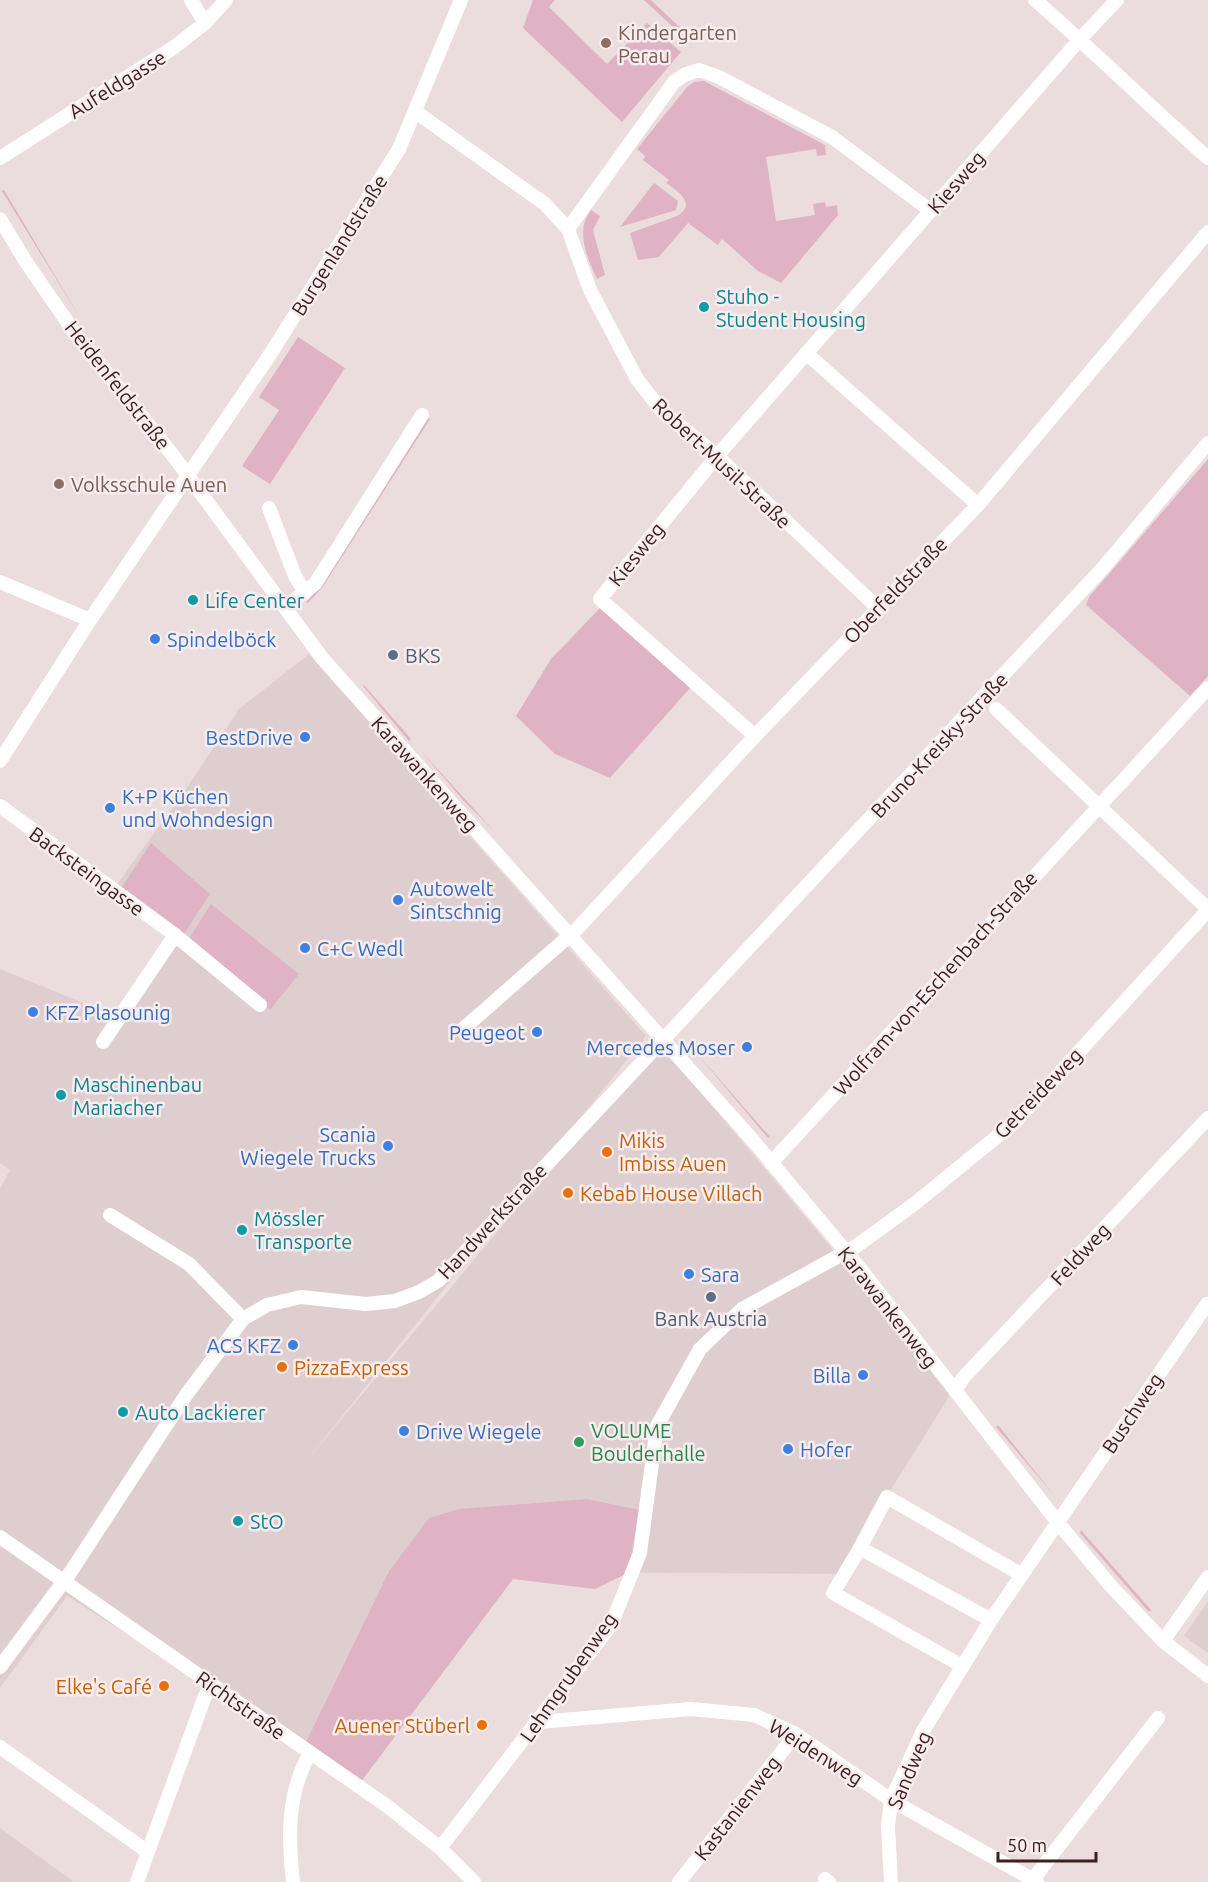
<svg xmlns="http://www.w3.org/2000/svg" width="1208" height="1882" viewBox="0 0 1208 1882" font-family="Ubuntu,sans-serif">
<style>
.built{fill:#dfced0}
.green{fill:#dfb3c3}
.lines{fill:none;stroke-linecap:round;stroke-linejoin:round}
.minor{stroke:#fff;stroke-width:14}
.education-dot{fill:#8d6e63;stroke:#f7edef;stroke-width:2}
.culture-dot{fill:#0f9aa8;stroke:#f7edef;stroke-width:2}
.shop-dot{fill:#3f7fe0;stroke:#f7edef;stroke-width:2}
.service-dot{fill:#5c6f8a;stroke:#f7edef;stroke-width:2}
.food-dot{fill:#e8710a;stroke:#f7edef;stroke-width:2}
.leisure-dot{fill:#2e9e5b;stroke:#f7edef;stroke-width:2}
.labels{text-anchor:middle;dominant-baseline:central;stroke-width:5;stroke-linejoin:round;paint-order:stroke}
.education-label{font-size:20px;fill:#785e54;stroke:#f7edef;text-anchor:start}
.street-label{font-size:20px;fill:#3c201d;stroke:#f7edef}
.culture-label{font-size:20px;fill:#0d838f;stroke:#f7edef;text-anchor:start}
.shop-label{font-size:20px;fill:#366cbe;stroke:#f7edef;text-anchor:start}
.service-label{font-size:20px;fill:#4e5e75;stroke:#f7edef;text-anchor:start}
.food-label{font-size:20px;fill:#c56008;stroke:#f7edef;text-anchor:start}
.leisure-label{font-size:20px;fill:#27864d;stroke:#f7edef;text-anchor:start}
</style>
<rect width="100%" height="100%" fill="#ebddde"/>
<path class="built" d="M 309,654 L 646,1036 L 304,1464 L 657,1040 L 952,1392 L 838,1574 L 389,1571 L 304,1746 L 67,1596 L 0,1688 L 0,1189 L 10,1170 L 0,1163 L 0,969 L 81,1002 L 120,1024 L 178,936 L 115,887 L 186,789 L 239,709 Z
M 1208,1601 L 1208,1653 L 1184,1636 Z
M 0,1828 L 74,1882 L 0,1882 Z"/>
<path class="green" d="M 533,0 L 555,0 L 549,7 L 607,64 L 647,23 L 681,52 L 622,122 L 523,28 Z
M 644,0 L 651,0 L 691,38 L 688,41 Z
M 704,81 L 825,145 L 826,155 L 817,156 L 816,149 L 766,157 L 776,221 L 815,215 L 813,204 L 825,202 L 826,207 L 837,205 L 838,215 L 781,283 L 758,271 L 722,239 L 718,245 L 688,223 L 659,257 L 638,260 L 630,233 L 677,216 C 697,204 679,192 666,183 L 669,180 L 643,160 L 645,156 L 637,149 L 687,87 L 694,82 Z
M 654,183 L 678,201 L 676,210 L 620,227 Z
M 4,190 L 82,321 L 2,191 Z
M 591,210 L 600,216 L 593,230 L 605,275 L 597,279 C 587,257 575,232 591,210 Z
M 298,337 L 345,368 L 270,484 L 242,466 L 279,410 L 259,397 Z
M 427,417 L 430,419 L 322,588 L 308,603 L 306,602 L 319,587 Z
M 1208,459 L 1208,676 L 1190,696 L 1086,605 L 1089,597 Z
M 600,608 L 691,687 L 610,778 L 555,754 L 516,716 L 551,659 Z
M 364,685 L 411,739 L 409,741 L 363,686 Z
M 421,751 L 495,832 L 463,800 Z
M 151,843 L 210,894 L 182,937 L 120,890 Z
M 211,904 L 299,974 L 270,1010 L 188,940 Z
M 693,1049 L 770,1137 L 768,1138 Z
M 998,1425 L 1053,1494 L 996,1427 Z
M 587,1499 L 639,1510 L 628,1573 L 595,1589 L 513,1579 L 360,1783 L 304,1746 L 389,1571 L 429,1518 L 459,1509 Z
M 1081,1530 L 1152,1611 L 1148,1611 L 1080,1533 Z"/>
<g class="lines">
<path class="minor" d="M 191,0 L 205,23
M 1035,0 C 1094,51 1149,106 1208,158
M 416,112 L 545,204 L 568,229 L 590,290 L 637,379 L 661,410 L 717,456 L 878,608
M 0,158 L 173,48 L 205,23 L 226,0
M 0,219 L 26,262 L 77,336 L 172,454 L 322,658 L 750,1137 L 859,1267 L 1059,1524 L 1110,1585 L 1163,1641 L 1208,1676
M 568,229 L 674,82 L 684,75 L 699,70 L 719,77 L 832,137 L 931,211
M 806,353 L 978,505
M 269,508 L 295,576 L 305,593
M 0,582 L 90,620
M 285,607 L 315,584 L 422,415
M 996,709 L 1208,909
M 755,736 L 600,599 L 717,456 L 1081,38 L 1117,0
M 0,761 L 90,620 L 271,353 L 399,149 L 461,0
M 0,806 L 175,935 L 260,1005
M 463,1029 L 577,929 L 755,736 L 978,505 L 1208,232
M 103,1042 L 175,935
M 771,1163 L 1208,688
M 110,1215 L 189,1264 L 243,1319
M 955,1391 L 963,1378 L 1208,1118
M 0,1537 L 387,1806 L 440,1848 L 474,1882
M 860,1548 L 887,1497 L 1022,1575
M 1163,1641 L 1208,1577
M 962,1666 L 833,1593 L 860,1548 L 991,1620
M 0,1667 L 70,1573 L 186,1395 L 243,1319 L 267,1305 L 301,1297 L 366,1304 L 395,1301 L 419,1292 L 438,1281 L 1102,569 L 1208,443
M 539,1722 L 691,1709 L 754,1715 L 796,1734 L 891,1800 L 1037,1882
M 0,1747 L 148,1852
M 440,1848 L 611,1625 L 640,1553 L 657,1426 L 700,1349 L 742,1309 L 855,1247 L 913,1205 L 1015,1122 L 1208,910
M 1034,1878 L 1158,1718
M 825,1879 L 829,1882
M 137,1882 L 205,1696 L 212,1686
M 293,1882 C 288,1837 287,1793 310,1753
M 679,1882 L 796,1734
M 891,1882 L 888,1826 L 891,1800 L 923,1731 L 991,1620 L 1207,1304"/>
</g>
<g class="education-dot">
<circle cx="606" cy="43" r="6"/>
<circle cx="59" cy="484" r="6"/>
</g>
<g class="culture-dot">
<circle cx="704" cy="307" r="6"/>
<circle cx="193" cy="600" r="6"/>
<circle cx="61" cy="1095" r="6"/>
<circle cx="242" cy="1230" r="6"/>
<circle cx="123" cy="1412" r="6"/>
<circle cx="238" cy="1521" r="6"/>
</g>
<g class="shop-dot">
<circle cx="155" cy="639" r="6"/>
<circle cx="305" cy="737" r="6"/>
<circle cx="110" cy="808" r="6"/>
<circle cx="398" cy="900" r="6"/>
<circle cx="305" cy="948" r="6"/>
<circle cx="33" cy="1012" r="6"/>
<circle cx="537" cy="1032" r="6"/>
<circle cx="747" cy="1047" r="6"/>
<circle cx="388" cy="1146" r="6"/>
<circle cx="689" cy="1274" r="6"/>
<circle cx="293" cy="1345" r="6"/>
<circle cx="863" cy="1375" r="6"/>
<circle cx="404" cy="1431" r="6"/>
<circle cx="788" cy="1449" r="6"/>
</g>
<g class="service-dot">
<circle cx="393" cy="655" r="6"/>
<circle cx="711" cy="1297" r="6"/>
</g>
<g class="food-dot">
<circle cx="607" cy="1152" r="6"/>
<circle cx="568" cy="1193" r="6"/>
<circle cx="282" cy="1367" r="6"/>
<circle cx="164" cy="1686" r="6"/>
<circle cx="482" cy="1725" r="6"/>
</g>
<circle class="leisure-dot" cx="579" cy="1442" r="6"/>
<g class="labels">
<g class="education-label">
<text x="618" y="32">Kindergarten<tspan x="618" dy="23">Perau</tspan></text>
<text x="71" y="484">Volksschule Auen</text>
</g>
<g class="street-label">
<text transform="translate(117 84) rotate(-32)">Aufeldgasse</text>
<text transform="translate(956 182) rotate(-49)">Kiesweg</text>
<text transform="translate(339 245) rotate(-58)">Burgenlandstraße</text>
<text transform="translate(118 385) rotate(52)">Heidenfeldstraße</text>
<text transform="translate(722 463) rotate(43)">Robert-Musil-Straße</text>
<text transform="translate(636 554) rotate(-51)">Kiesweg</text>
<text transform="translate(895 590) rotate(-46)">Oberfeldstraße</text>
<text transform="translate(939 745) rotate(-47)">Bruno-Kreisky-Straße</text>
<text transform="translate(425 774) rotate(48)">Karawankenweg</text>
<text transform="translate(87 871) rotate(36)">Backsteingasse</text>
<text transform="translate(935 983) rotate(-48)">Wolfram-von-Eschenbach-Straße</text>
<text transform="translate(1038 1093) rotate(-46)">Getreideweg</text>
<text transform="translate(492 1221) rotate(-47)">Handwerkstraße</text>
<text transform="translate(1080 1254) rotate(-47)">Feldweg</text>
<text transform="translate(888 1307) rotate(52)">Karawankenweg</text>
<text transform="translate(1132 1413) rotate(-56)">Buschweg</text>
<text transform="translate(568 1677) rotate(-55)">Lehmgrubenweg</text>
<text transform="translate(241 1705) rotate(35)">Richtstraße</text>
<text transform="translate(816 1752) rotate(32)">Weidenweg</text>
<text transform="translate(909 1770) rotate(-67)">Sandweg</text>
<text transform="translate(737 1808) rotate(-52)">Kastanienweg</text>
</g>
<g class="culture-label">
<text x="716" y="296">Stuho -<tspan x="716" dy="23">Student Housing</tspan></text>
<text x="205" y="600">Life Center</text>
<text x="73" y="1084">Maschinenbau<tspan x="73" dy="23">Mariacher</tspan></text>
<text x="254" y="1218">Mössler<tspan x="254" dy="23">Transporte</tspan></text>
<text x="135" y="1412">Auto Lackierer</text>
<text x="250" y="1521">StO</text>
</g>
<g class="shop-label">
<text x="167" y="639">Spindelböck</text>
<text x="293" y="737" text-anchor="end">BestDrive</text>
<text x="122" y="796">K+P Küchen<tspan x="122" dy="23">und Wohndesign</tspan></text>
<text x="410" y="888">Autowelt<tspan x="410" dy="23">Sintschnig</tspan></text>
<text x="317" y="948">C+C Wedl</text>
<text x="45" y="1012">KFZ Plasounig</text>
<text x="525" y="1032" text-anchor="end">Peugeot</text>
<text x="735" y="1047" text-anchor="end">Mercedes Moser</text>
<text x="376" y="1134" text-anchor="end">Scania<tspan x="376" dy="23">Wiegele Trucks</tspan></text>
<text x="701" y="1274">Sara</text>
<text x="281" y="1345" text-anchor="end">ACS KFZ</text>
<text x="851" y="1375" text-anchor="end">Billa</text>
<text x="416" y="1431">Drive Wiegele</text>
<text x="800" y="1449">Hofer</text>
</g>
<g class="service-label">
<text x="405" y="655">BKS</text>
<text x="711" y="1318" text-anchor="middle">Bank Austria</text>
</g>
<g class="food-label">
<text x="619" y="1140">Mikis<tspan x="619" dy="23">Imbiss Auen</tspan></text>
<text x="580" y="1193">Kebab House Villach</text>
<text x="294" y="1367">PizzaExpress</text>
<text x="152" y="1686" text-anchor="end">Elke's Café</text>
<text x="470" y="1725" text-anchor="end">Auener Stüberl</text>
</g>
<g class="leisure-label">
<text x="591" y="1430">VOLUME<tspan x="591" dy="23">Boulderhalle</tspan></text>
</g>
</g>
<path d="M998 1852v9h98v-9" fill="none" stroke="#3c201d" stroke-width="3"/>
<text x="1007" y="1852" font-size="18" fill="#3c201d" stroke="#f7edef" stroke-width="4.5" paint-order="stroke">50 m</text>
</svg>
